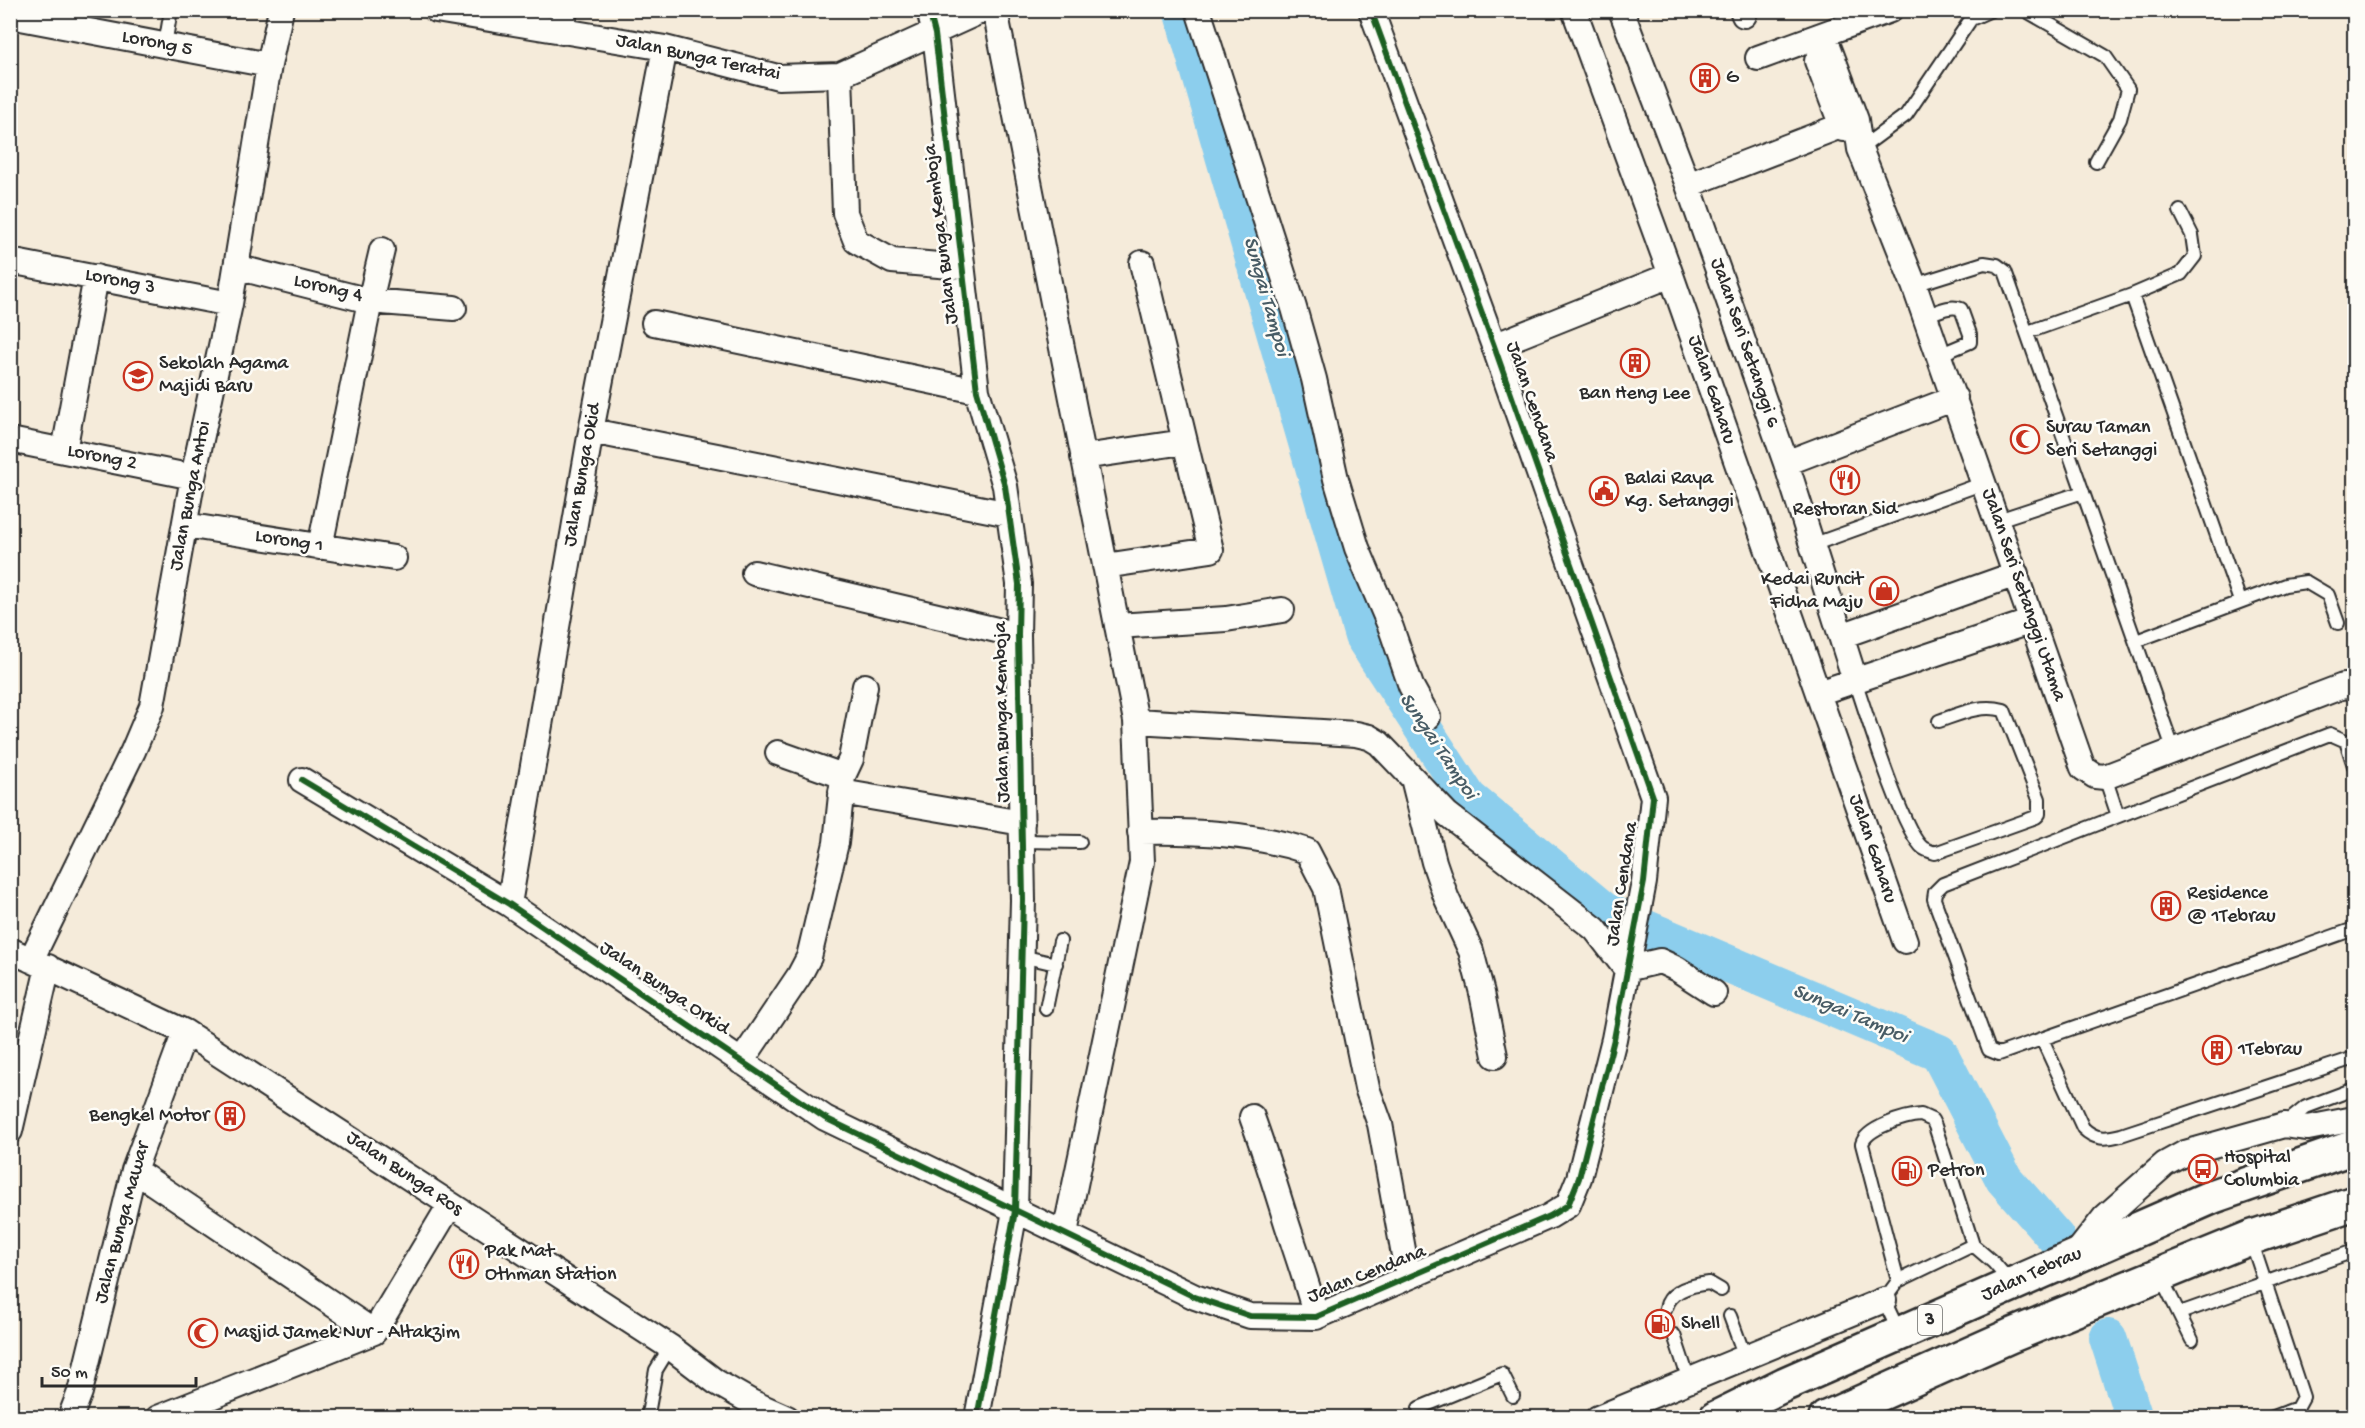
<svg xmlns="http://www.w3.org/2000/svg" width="2365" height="1428" viewBox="0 0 2365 1428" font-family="'Gochi Hand',sans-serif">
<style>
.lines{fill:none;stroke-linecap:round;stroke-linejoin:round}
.river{stroke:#8cceed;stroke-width:38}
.lane-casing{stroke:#2b2b2b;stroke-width:16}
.street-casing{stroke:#2b2b2b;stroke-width:28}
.highway-casing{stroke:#2b2b2b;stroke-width:38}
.lane{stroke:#fdfcf7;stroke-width:12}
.street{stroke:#fdfcf7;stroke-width:24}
.highway{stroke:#fdfcf7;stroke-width:33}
.cycleway-casing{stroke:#fdfcf7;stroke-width:10}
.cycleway{stroke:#1b5e20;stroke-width:6}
.labels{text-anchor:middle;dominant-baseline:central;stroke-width:5;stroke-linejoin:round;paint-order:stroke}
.shield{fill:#fdfcf7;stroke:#6a6a68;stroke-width:1.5}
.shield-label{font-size:18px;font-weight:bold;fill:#2b2b2b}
.street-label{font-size:20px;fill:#2b2b2b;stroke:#fdfcf7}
.poi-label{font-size:20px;fill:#2b2b2b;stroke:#fdfcf7;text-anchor:start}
.water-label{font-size:21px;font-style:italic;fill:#485c65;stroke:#fdfcf7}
</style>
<rect width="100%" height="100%" fill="#f5ebda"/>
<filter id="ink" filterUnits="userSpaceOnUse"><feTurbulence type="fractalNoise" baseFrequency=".0167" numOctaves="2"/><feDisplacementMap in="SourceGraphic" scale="12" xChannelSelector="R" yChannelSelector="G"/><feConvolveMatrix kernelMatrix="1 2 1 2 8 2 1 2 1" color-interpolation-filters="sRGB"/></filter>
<g filter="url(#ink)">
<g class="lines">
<path class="river" d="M 1182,10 L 1363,636 L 1468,798 L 1604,911 L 1939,1053 L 2004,1179 L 2056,1238
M 2108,1338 L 2134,1418"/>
<g class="lane-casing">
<path id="lane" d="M 2025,10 L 2105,56 L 2128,89 L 2120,119 L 2096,162
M 165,45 L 171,10
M 1860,149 L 1906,115 L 1971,19 L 1991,10
M 1914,285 L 1984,263 L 1997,265 L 2005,271 L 2174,751
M 2132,295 L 2240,601
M 1925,316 C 1937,312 1950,304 1961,309 L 1970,334 L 1970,342 L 1939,355
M 2028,332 L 2132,295 L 2181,274 L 2195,256 L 2192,235 L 2180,211
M 1998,520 L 2083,492
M 1812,545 L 1984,483
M 2136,641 L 2285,585 L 2306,582 L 2328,595 L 2338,623
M 1855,680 C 1865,710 1903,833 1923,848 C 1926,850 1932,852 1935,853 L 2036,817 L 2039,814 L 2039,799 L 2004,710 C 1980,704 1962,713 1939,721
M 2354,766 L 2346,741 L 2330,734 L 1943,884 L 1935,892 L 1934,899 L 1989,1050 L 1999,1054 L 2354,929
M 2105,777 L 2118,816
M 1022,841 L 1080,842
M 1021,956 L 1056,964
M 1046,1009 L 1060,941
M 2042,1039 L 2083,1128 C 2095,1140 2106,1139 2121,1135 L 2354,1058
M 2285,1124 L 2306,1107 L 2354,1089
M 2251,1240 L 2303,1397 L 2297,1408 L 2271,1418
M 2161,1277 L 2192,1340
M 1898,1281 L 1862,1144 C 1866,1128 1905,1116 1921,1115 L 1932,1120 L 1935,1126 L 1973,1245 L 1994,1263 L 2012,1284
M 1666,1308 C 1670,1290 1692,1285 1709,1283 L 1721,1290
M 2180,1313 L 2354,1251
M 1730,1316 L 1745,1357
M 1899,1332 L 1884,1300 L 1898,1281 L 1973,1245
M 1674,1335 L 1689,1380
M 648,1414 L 656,1370 L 670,1347
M 1424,1418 L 1419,1408 L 1502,1374 L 1513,1396"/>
</g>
<g class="street-casing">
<path id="street" d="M 436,10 L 665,48 L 778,77 L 840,75 L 983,10
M 929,10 L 935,34 L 977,391 L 1005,486 L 1019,584 L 1018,635 L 1023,900 L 1015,1211 L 977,1418
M 995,10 L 1136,721 L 1142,862 L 1065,1233
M 1198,10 L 1294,308 L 1314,379 L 1336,479 L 1357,548 L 1391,628 L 1411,686 L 1428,717
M 1574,10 L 1671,275 L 1905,941
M 1621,10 L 1688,185 L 1786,463 L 1855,680
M 1742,10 L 1744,15
M 10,16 L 269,65
M 562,32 L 565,10
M 1824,35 L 1856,120 L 1860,149 L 1914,285 L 2083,768 L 2095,776 L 2105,777 L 2343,686 L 2354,687
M 1758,58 L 1890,10
M 1817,61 L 1843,129
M 840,75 L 845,213 L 856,241 L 892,261 L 962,267
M 1688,185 L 1856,120
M 10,261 L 230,304
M 236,267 L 370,301 L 382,250
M 654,323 L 977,391
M 1494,346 L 1671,275
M 591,431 L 1009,514
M 10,440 L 193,477
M 64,451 L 96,277
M 1083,457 L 1184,442
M 1786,463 L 1955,398
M 185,525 L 394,558
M 320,547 L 370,301 L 454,308
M 1105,566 L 1211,550 L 1142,263
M 754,573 L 1018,635
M 1117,626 L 1226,619 L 1282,610
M 1841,636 L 2016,574
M 1818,693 L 2032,621
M 1136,721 L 1356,734 L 1369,737 L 1379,743 L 1447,814 L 1595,929 L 1626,969 L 1660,961 L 1677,969 L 1714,993
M 843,776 L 851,759 L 865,686
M 302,780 L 509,904 L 825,1118 L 1195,1297 L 1250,1316 L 1316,1317 L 1550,1216 L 1568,1205 L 1579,1178 L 1614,1039 L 1644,882 L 1653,797 L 1494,346 L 1371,10
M 1414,782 L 1434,862 L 1446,897 L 1471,951 L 1482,993 L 1495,1056
M 841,792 L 1022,823
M 1140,832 C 1197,831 1252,833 1307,851 L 1326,888 L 1367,1088 L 1380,1124 L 1408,1277
M 509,904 L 591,431 L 665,48
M 10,950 L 185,1032 L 670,1347 L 716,1382 L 751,1402 L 787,1418
M 31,960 L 133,751 L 152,706 L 193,477 L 230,304 L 269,65 L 281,10
M 741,1062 L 799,976 L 809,957 L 836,843 L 843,776 L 778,753
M 1252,1117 C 1265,1153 1276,1188 1287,1224 C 1297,1255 1308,1285 1316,1317
M 10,1131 L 48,967
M 134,1170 L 374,1332
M 2076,1254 L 2105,1217 L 2165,1164 L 2185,1153 L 2284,1125 L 2308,1128 L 2354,1119
M 70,1418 L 80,1392 L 134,1170 L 185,1032
M 158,1418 L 374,1332 L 450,1205
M 1598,1418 L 1884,1300"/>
</g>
<g class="highway-casing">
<path id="highway" d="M 1716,1418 L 1785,1384 L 2214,1196 L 2354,1147
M 1826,1418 L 2010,1336 L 2250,1238 L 2354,1203"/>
</g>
<use href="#lane" class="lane"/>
<use href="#street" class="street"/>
<use href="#highway" class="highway"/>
<g class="cycleway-casing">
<path id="cycleway" d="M 929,10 L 935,34 L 977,391 L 1005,486 L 1019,584 L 1018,635 L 1023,900 L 1015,1211 L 977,1418
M 302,780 L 509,904 L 825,1118 L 1195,1297 L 1250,1316 L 1316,1317 L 1550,1216 L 1568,1205 L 1579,1178 L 1614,1039 L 1644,882 L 1653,797 L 1494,346 L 1371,10"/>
</g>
<use href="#cycleway" class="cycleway"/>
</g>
</g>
<defs>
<g id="building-ring" transform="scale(1.5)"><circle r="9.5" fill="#fdfcf7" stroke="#c8321e" stroke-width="1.5"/><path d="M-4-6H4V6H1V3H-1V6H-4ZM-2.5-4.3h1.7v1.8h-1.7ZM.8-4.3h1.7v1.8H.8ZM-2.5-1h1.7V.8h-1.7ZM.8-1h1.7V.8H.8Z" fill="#c8321e"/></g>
<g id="school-ring" transform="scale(1.5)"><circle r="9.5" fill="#fdfcf7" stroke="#c8321e" stroke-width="1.5"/><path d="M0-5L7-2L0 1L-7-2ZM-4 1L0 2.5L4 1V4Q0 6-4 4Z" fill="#c8321e"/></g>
<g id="mosque-ring" transform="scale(1.5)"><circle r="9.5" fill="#fdfcf7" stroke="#c8321e" stroke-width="1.5"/><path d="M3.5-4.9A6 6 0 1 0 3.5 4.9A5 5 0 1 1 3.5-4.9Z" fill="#c8321e"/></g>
<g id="restaurant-ring" transform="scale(1.5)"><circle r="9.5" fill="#fdfcf7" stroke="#c8321e" stroke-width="1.5"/><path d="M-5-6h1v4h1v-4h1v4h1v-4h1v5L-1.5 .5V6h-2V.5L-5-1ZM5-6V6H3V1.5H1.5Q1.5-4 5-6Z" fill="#c8321e"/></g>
<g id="civic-ring" transform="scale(1.5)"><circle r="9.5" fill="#fdfcf7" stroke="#c8321e" stroke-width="1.5"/><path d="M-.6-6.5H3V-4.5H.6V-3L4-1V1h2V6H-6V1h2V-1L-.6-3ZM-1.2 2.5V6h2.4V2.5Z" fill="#c8321e"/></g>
<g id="shop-ring" transform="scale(1.5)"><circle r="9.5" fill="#fdfcf7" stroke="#c8321e" stroke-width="1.5"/><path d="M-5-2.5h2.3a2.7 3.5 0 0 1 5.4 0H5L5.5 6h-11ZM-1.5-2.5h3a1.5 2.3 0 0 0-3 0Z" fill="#c8321e"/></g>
<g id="bus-ring" transform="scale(1.5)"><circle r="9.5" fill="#fdfcf7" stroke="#c8321e" stroke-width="1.5"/><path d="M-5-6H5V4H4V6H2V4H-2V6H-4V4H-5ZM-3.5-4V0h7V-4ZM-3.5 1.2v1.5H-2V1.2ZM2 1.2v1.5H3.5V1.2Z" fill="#c8321e"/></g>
<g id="fuel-ring" transform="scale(1.5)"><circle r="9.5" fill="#fdfcf7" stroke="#c8321e" stroke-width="1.5"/><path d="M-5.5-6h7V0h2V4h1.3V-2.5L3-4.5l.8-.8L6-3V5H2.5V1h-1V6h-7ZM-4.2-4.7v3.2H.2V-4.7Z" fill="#c8321e"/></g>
</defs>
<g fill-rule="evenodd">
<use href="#building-ring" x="1705" y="78"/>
<use href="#building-ring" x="1635" y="363"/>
<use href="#school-ring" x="138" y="376"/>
<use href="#mosque-ring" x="2025" y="439"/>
<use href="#restaurant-ring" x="1845" y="480"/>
<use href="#civic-ring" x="1604" y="491"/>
<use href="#shop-ring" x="1884" y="591"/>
<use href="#building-ring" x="2166" y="906"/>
<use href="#building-ring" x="2217" y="1050"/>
<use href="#building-ring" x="230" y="1116"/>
<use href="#bus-ring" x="2203" y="1169"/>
<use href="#fuel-ring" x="1907" y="1171"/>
<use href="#restaurant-ring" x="464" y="1264"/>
<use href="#fuel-ring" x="1660" y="1324"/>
<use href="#mosque-ring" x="203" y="1333"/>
</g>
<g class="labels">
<rect class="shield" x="1918" y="1305" width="24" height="30" rx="4.5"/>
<g class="shield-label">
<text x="1930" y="1320">3</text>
</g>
<g class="street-label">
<text transform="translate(157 44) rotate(11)">Lorong 5</text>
<text transform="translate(698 58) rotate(12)">Jalan Bunga Teratai</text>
<text transform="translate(942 234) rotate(-97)">Jalan Bunga Kemboja</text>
<text transform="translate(120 282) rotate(11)">Lorong 3</text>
<text transform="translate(328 289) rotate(13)">Lorong 4</text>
<text transform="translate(1744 343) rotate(71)">Jalan Seri Setanggi 6</text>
<text transform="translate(1711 390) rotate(71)">Jalan Gaharu</text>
<text transform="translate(1531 402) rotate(71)">Jalan Cendana</text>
<text transform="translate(102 458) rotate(11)">Lorong 2</text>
<text transform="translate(583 475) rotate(-80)">Jalan Bunga Okid</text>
<text transform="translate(191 496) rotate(-79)">Jalan Bunga Antoi</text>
<text transform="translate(289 542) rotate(9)">Lorong 1</text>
<text transform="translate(2023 595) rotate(71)">Jalan Seri Setanggi Utama</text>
<text transform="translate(1003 712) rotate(-91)">Jalan Bunga Kemboja</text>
<text transform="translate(1872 849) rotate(71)">Jalan Gaharu</text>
<text transform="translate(1623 884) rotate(-81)">Jalan Cendana</text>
<text transform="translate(664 989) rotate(34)">Jalan Bunga Orkid</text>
<text transform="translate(404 1174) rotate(34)">Jalan Bunga Ros</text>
<text transform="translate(123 1223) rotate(-75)">Jalan Bunga Mawar</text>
<text transform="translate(1367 1275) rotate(-22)">Jalan Cendana</text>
<text transform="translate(2032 1275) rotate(-24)">Jalan Tebrau</text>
</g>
<g class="poi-label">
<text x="1726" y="78">G</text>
<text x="159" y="364">Sekolah Agama<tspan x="159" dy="23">Majidi Baru</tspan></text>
<text x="1635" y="394" text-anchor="middle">Ban Heng Lee</text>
<text x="2046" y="428">Surau Taman<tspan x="2046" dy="23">Seri Setanggi</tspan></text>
<text x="1625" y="479">Balai Raya<tspan x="1625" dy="23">Kg. Setanggi</tspan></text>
<text x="1845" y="510" text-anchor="middle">Restoran Sid</text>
<text x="1863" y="580" text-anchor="end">Kedai Runcit<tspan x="1863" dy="23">Fidha Maju</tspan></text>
<text x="2187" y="894">Residence<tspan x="2187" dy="23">@ 1Tebrau</tspan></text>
<text x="2238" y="1050">1Tebrau</text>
<text x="209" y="1116" text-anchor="end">Bengkel Motor</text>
<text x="2224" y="1158">Hospital<tspan x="2224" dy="23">Columbia</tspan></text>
<text x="1928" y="1171">Petron</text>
<text x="485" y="1252">Pak Mat<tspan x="485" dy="23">Othman Station</tspan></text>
<text x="1681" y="1324">Shell</text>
<text x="224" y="1333">Masjid Jamek Nur - Altakzim</text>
</g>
<g class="water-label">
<text transform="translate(1265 297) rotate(74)">Sungai Tampoi</text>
<text transform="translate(1437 747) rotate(56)">Sungai Tampoi</text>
<text transform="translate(1850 1015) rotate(23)">Sungai Tampoi</text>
</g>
</g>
<rect width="2365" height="1428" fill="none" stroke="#fdfcf7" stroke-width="36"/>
<rect x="18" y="18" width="2329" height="1392" fill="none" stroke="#2b2b2b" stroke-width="2" filter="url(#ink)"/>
<path d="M42 1377v9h154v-9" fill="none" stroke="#2b2b2b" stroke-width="3"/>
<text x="51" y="1377" font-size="18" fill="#2b2b2b" stroke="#fdfcf7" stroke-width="4.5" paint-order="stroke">50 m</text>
</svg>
